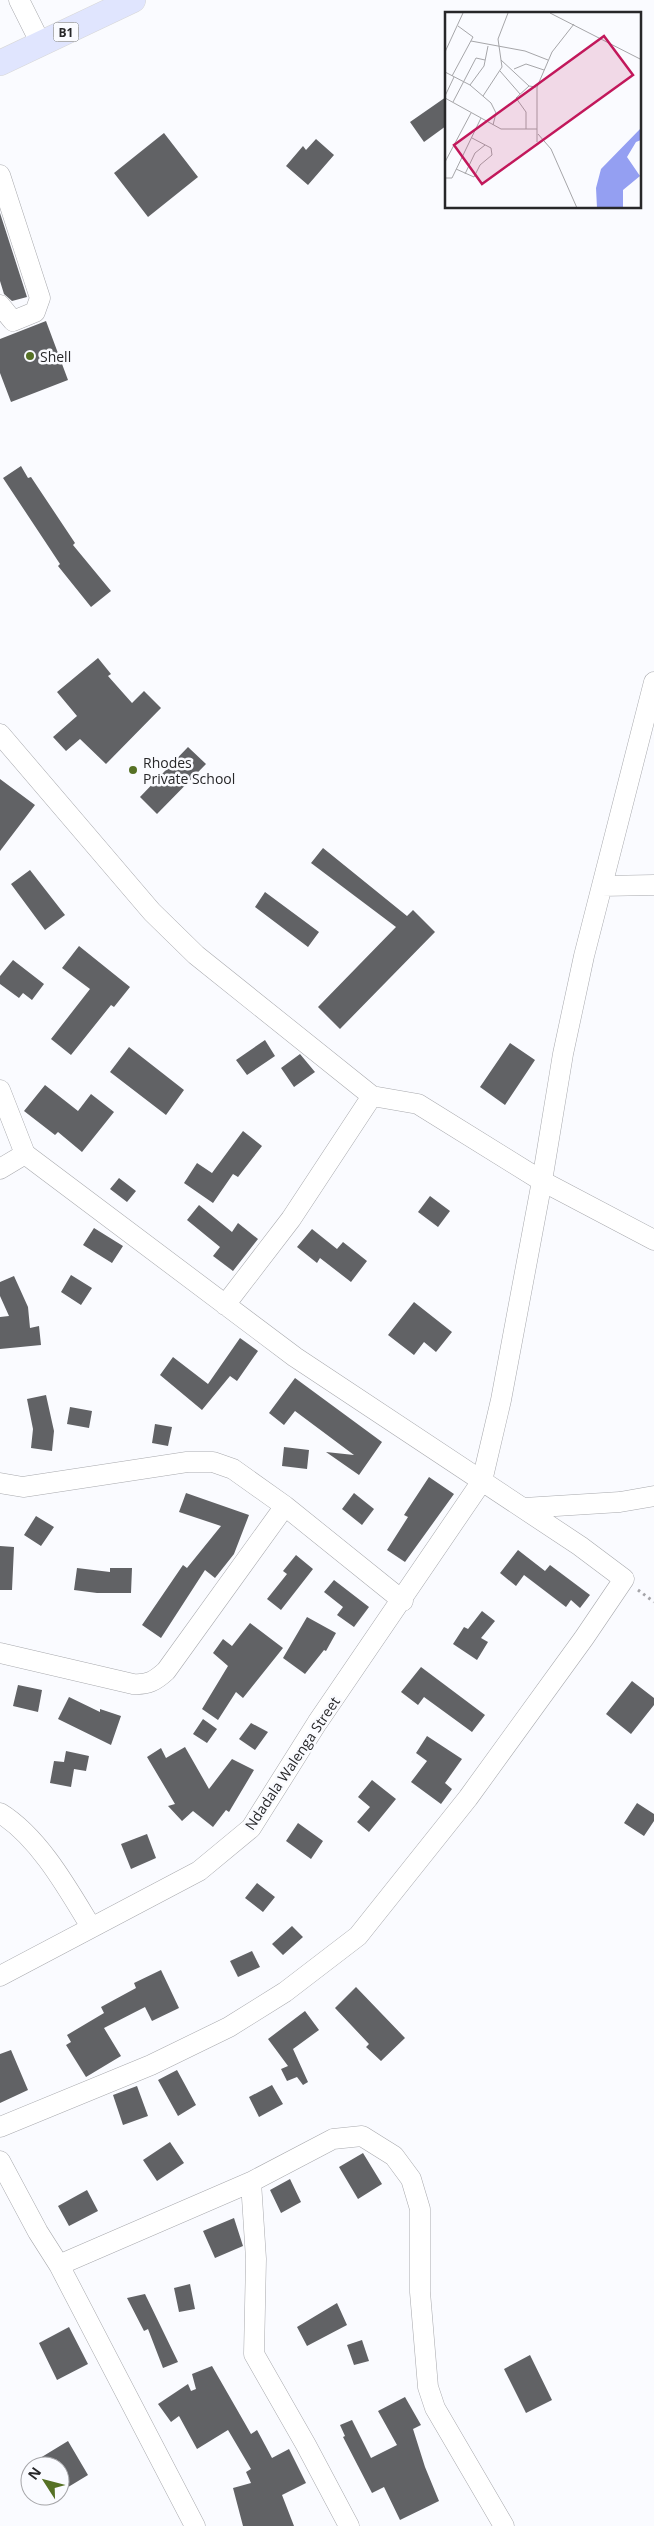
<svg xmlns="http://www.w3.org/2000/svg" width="654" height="2526" viewBox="0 0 654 2526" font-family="'Open Sans',sans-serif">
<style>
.building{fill:#616265}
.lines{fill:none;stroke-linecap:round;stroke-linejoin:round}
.minor-casing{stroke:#a8a9ad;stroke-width:21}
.major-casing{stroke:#d8d8d8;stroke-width:26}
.path{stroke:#a4a4a8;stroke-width:3;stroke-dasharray:2.5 4;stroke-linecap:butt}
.minor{stroke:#fff;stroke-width:20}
.major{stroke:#e0e5fe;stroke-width:25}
.poi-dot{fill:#567125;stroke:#fafbff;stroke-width:2}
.labels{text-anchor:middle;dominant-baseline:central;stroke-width:5;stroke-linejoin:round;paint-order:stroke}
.shield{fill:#fafbff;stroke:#666769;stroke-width:1}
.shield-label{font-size:12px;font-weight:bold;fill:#272729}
.poi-label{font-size:14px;fill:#272729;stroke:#fafbff;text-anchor:start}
.street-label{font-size:14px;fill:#272729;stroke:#fafbff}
.inset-road{fill:none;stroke:#a6a6a9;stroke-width:1}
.view{fill:#c2185b;fill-opacity:0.15;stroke:#c2185b;stroke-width:2.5}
.inset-edge{fill:none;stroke:#272729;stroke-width:2.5}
</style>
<rect width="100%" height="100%" fill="#fafbff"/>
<path class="building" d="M 446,97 L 446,126 L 424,142 L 410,122 Z
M 164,133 L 198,177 L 148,217 L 114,173 Z
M 316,139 L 334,155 L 308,185 L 286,166 L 303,146 L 306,150 Z
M 0,213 L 27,297 L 12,301 L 4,294 L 0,281 Z
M 46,321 L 68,380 L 11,402 L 0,373 L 0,339 Z
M 21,466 L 28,478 L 31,477 L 75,543 L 73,545 L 111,591 L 91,607 L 58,566 L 60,564 L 3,478 Z
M 98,658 L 111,674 L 108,676 L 132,703 L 144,691 L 161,708 L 106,764 L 80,739 L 66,751 L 53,737 L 77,716 L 57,692 Z
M 188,747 L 206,764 L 157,814 L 140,797 Z
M 0,779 L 35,805 L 0,851 Z
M 323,848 L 407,916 L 413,910 L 435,932 L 340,1029 L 318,1007 L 396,927 L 311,863 Z
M 30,870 L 65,915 L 45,930 L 11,884 Z
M 265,892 L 319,932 L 308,947 L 255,907 Z
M 79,946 L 130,987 L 114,1007 L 111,1005 L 71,1055 L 51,1039 L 90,989 L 62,968 Z
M 13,960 L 44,984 L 32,1000 L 23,993 L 19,998 L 0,984 L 0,976 Z
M 265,1040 L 275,1056 L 247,1075 L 236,1060 Z
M 510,1043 L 535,1060 L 505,1105 L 480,1087 Z
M 129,1047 L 184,1090 L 166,1115 L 110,1072 Z
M 300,1054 L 315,1072 L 294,1087 L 281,1068 Z
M 45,1085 L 78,1111 L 91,1094 L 114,1112 L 82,1152 L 58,1132 L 55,1135 L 24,1111 Z
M 243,1131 L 262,1146 L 238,1177 L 233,1174 L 213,1203 L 184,1183 L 197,1163 L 212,1173 Z
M 119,1178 L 136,1191 L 127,1202 L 110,1189 Z
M 430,1196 L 450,1211 L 438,1227 L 418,1212 Z
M 199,1205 L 232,1232 L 238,1223 L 258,1239 L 233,1271 L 213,1256 L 220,1247 L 187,1220 Z
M 94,1228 L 123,1246 L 112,1263 L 83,1245 Z
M 312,1229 L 337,1249 L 343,1242 L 367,1261 L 351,1282 L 320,1258 L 317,1263 L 297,1247 Z
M 71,1275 L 92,1288 L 81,1305 L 61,1292 Z
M 14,1276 L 28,1307 L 30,1328 L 39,1326 L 41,1345 L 0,1349 L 0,1317 L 9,1316 L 0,1296 L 0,1282 Z
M 414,1302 L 452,1332 L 436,1352 L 424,1342 L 414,1355 L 388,1335 Z
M 240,1338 L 258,1351 L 237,1381 L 230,1376 L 202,1410 L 160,1375 L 173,1357 L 208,1384 Z
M 295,1378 L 382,1442 L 359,1475 L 326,1452 L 354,1455 L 295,1411 L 284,1425 L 269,1413 Z
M 46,1395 L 54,1431 L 52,1451 L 31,1448 L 33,1429 L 27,1399 Z
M 70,1407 L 92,1411 L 89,1428 L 67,1424 Z
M 155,1424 L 172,1427 L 168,1446 L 152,1443 Z
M 284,1447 L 309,1450 L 307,1469 L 282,1466 Z
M 429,1477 L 454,1494 L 405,1562 L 387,1550 L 408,1517 L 404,1515 Z
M 186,1493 L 249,1515 L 234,1554 L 215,1578 L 205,1570 L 161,1638 L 142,1625 L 183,1565 L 187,1568 L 221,1526 L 179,1512 Z
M 354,1493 L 374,1509 L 362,1525 L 342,1509 Z
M 36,1516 L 54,1527 L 41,1546 L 24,1535 Z
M 0,1546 L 14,1547 L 12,1590 L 0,1590 Z
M 518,1550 L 545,1571 L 550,1565 L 590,1595 L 580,1608 L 571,1600 L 566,1607 L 524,1575 L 516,1586 L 500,1573 Z
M 296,1555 L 313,1569 L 281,1610 L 267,1599 L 287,1574 L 283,1571 Z
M 77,1568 L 110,1572 L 110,1568 L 132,1568 L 131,1593 L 97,1593 L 74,1590 Z
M 334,1580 L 369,1607 L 354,1627 L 337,1615 L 343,1607 L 324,1592 Z
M 482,1611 L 495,1621 L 481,1638 L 488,1642 L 477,1660 L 453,1644 L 464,1627 L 468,1629 Z
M 307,1617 L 336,1633 L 326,1651 L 324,1650 L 305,1674 L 283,1658 Z
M 250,1623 L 283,1648 L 243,1698 L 236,1692 L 218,1720 L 202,1709 L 228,1666 L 213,1653 L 223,1639 L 232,1646 Z
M 421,1667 L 485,1715 L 472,1732 L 424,1697 L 418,1705 L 401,1692 Z
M 632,1681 L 654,1698 L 654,1705 L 631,1734 L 606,1714 Z
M 18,1685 L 42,1690 L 38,1712 L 13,1706 Z
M 69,1697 L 100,1712 L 100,1709 L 121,1716 L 111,1745 L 58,1719 Z
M 203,1719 L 217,1729 L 207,1743 L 193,1734 Z
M 251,1723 L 268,1732 L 255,1750 L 239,1739 Z
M 427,1736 L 462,1759 L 445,1783 L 452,1789 L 441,1804 L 411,1782 L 427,1761 L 416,1753 Z
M 185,1747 L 209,1789 L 232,1759 L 254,1770 L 229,1812 L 226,1810 L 213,1827 L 193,1811 L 182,1821 L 168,1806 L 175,1804 L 147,1757 L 161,1748 L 166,1758 Z
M 66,1751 L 89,1756 L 86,1771 L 74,1769 L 71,1787 L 50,1783 L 54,1761 L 64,1762 Z
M 372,1780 L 396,1799 L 369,1832 L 357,1822 L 370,1807 L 358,1797 Z
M 637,1803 L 654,1814 L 654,1821 L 644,1836 L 624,1823 Z
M 298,1823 L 323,1841 L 311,1859 L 286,1841 Z
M 147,1834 L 156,1858 L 131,1869 L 121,1844 Z
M 257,1883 L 275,1897 L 263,1912 L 245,1898 Z
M 292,1926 L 303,1937 L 283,1955 L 272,1944 Z
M 252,1951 L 260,1967 L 238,1977 L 230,1961 Z
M 161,1970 L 179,2008 L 152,2021 L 145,2007 L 104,2028 L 121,2056 L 86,2077 L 66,2045 L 71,2042 L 67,2035 L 104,2013 L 101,2007 L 136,1988 L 134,1983 Z
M 356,1987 L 405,2038 L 381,2061 L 366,2047 L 369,2044 L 335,2008 Z
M 305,2011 L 319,2030 L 293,2049 L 308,2082 L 303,2085 L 297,2077 L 287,2081 L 281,2069 L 288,2066 L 268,2039 Z
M 11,2050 L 28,2090 L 0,2103 L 0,2054 Z
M 177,2070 L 196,2105 L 178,2116 L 158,2080 Z
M 272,2085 L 283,2104 L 259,2117 L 249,2097 Z
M 137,2086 L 148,2116 L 123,2125 L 113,2095 Z
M 170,2142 L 184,2163 L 157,2181 L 143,2160 Z
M 363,2153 L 382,2184 L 358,2199 L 339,2167 Z
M 290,2179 L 301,2202 L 281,2213 L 270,2190 Z
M 87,2190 L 98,2211 L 69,2226 L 58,2206 Z
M 234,2218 L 243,2246 L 215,2258 L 203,2231 Z
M 190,2284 L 195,2309 L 179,2312 L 174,2288 Z
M 145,2294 L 178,2362 L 163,2368 L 148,2329 L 144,2331 L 127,2298 Z
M 337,2303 L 347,2325 L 307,2346 L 297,2327 Z
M 69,2327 L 88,2364 L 57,2380 L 39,2343 Z
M 362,2340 L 369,2361 L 354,2365 L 347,2345 Z
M 530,2355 L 552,2400 L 526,2413 L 504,2369 Z
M 212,2366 L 251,2434 L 257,2430 L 272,2458 L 289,2449 L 306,2483 L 282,2495 L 294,2526 L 243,2526 L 233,2488 L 251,2483 L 246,2472 L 251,2469 L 228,2430 L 197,2449 L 179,2416 L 171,2422 L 158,2404 L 188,2384 L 191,2391 L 196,2389 L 192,2374 Z
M 405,2397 L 421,2425 L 413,2429 L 425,2467 L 439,2501 L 400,2520 L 384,2487 L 372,2493 L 343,2437 L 345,2436 L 340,2425 L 352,2420 L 371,2458 L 397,2445 L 378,2411 Z
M 68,2441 L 88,2475 L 60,2492 L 60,2466 L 27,2466 Z"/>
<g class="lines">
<g class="minor-casing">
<path id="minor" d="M 19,0 L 41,44
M 0,175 L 40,298 L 35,312 L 13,321 L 0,305
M 0,734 L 152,912 L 196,955 L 372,1096 L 418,1104 L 542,1181 L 654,1240
M 602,886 L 654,885
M 0,1090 L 25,1154 L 295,1357 L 580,1546 L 624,1579 L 584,1638 L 468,1798 L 358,1936 L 285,1992 L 229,2027 L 151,2065 L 0,2127
M 0,1169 L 25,1154
M 225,1305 L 291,1219 L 372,1096
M 0,1483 L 23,1487 L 187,1462 L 213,1462 L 233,1469 L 285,1506 L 403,1601
M 524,1508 L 620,1502 L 654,1496
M 0,1653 L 133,1684 C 148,1685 155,1681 166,1671 L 285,1506
M 0,1813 C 39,1837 68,1889 91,1927
M 0,1976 L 199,1871 L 251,1828 L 317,1723 L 482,1481 L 501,1400 L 542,1181 L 563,1054 L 584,956 L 654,682
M 0,2161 L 38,2232 L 59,2265 L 195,2526
M 251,2182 L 256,2259 L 254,2354 L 306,2445 L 349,2526
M 59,2265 L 251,2182 L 333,2139 L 362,2136 L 394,2156 L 411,2179 L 420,2209 L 420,2292 L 428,2387 L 435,2408 L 504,2526"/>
</g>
<g class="major-casing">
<path id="major" d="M 0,63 L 133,0"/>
</g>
<path class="path" d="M 638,1590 L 654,1602"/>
<use href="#minor" class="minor"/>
<use href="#major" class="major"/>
</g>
<g class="poi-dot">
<circle cx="30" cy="356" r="5"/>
<circle cx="133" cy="770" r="5"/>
</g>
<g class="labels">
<rect class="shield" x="53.5" y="22.5" width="25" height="19" rx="4"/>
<g class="shield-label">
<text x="66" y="32">B1</text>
</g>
<g class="poi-label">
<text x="40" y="356">Shell</text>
<text x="143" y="762">Rhodes<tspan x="143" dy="16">Private School</tspan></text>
</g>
<g class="street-label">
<text transform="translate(292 1763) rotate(-56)">Ndadala Walenga Street</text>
</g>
</g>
<g transform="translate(445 12)">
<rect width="196" height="196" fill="#fafbff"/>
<path d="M 196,116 L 196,128 L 191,130 L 182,145 L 195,164 L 178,178 L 178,196 L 152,196 L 151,176 L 156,157 Z" fill="#949ff2"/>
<path class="inset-road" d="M 105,1 L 197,48M 26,29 L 80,39 L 103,48M 0,40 L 18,1M 56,48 L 84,74M 69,57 L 81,52 L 99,58M 55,59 L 75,82M 0,60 L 25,73 L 46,91 L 51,101 L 48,113M 7,64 L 28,25 L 13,14M 25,73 L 39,54 L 43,34M 0,84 L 9,65M 38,84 L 57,55 L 53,27 L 63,1M 0,86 L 56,117 L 92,117M 8,90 L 31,46 L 40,48M 81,117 L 81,100 L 71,86 L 84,74 L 91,75M 93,122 L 106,137 L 132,196M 92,130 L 92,75 L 107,40 L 129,12M 0,150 L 26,101M 11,157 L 29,165 L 35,153 L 47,143 L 46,136 L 27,126M 20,162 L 30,141 L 40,133M 0,166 L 7,166 L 36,106"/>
<path class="view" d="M 159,24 L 188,63 L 37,172 L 9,133 Z"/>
<rect width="196" height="196" class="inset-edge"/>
</g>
<g transform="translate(45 2481) rotate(306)"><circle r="24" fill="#fafbff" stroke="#a6a6a9"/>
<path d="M0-4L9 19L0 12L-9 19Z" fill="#567125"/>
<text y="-8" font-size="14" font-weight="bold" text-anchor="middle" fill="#272729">N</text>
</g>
</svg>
